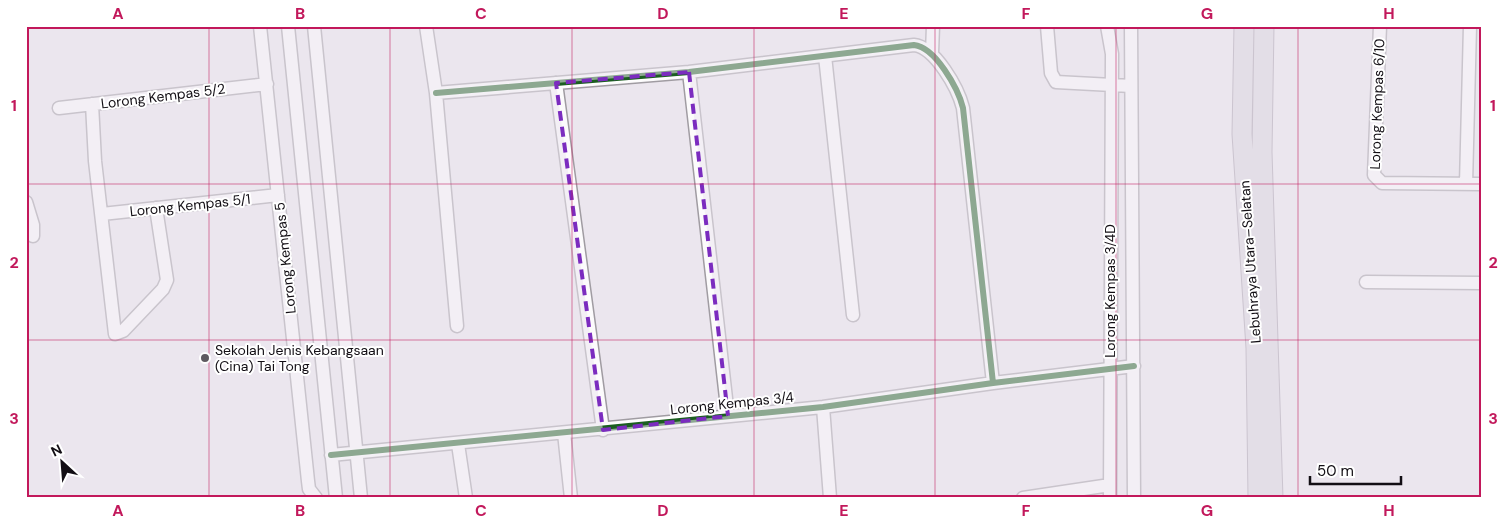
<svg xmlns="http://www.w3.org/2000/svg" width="1507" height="524" viewBox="0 0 1507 524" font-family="'DM Sans',sans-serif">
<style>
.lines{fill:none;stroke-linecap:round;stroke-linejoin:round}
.minor-casing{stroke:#a09ca2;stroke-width:15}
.highway-casing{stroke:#a49ca9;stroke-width:21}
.minor{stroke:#fcfbfc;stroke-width:12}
.highway{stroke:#dad4dd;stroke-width:19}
.cycleway-casing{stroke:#fff;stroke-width:9}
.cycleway{stroke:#1b5e20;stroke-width:6}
.marked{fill:none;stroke:#7b2cbf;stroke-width:4;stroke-dasharray:10 6;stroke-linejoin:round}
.grid{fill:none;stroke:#c2185b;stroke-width:1;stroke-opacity:0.55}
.poi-dot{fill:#5e5a60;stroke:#fff;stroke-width:2}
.labels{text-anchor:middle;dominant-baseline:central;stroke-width:4;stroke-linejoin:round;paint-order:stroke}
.street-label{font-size:14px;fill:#120e14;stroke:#fff}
.poi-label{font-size:14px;fill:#120e14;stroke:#fff;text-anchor:start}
.neatline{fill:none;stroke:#c2185b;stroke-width:2}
.grid-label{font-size:16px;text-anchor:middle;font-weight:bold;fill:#c2185b}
</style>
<rect width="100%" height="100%" fill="#ebe6ee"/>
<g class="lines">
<g class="minor-casing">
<path id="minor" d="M 260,26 L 308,481 L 309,489 L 316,498
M 288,26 L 336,498
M 314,26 L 361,498
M 426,26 L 436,93 L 457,326
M 1047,26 L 1051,73 L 1056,82 L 1131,86
M 1107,26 L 1112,54 L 1110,498
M 1131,26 L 1134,498
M 1380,26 L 1374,175 L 1382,183 L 1481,184
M 932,53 L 933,26
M 825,56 L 853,315
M 689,72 L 728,416
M 556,83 L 603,430
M 436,93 L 689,72 L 914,45 C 935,47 958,88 963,108 L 993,383
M 92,104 L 95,161 L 115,334 L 123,331 L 163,289 L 167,280 L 156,208
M 59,108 L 267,84
M 1466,184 L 1470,26
M 26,202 L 33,225 L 33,236
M 102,214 L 278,195
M 1366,282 L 1481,283
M 823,407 L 830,498
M 564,433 L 571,498
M 458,444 L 466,498
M 331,455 L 823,407 L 993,383 L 1134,366
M 1023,498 L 1110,485"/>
</g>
<g class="highway-casing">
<path id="highway" d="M 1244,26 L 1242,134 L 1256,348 L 1258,498
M 1264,26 L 1262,152 L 1273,498"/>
</g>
<use href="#minor" class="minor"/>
<use href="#highway" class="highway"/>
<g class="cycleway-casing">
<path id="cycleway" d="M 436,93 L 689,72 L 914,45 C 935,47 958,88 963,108 L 993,383
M 331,455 L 823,407 L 993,383 L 1134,366"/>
</g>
<use href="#cycleway" class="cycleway"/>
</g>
<path d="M0 0H1507V524H0ZM 689,72 L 728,416 L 603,430 L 556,83 Z" fill="#ebe6ee" fill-opacity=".55" fill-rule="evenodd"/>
<path class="marked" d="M 689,72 L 728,416 L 603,430 L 556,83 Z"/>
<path class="grid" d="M 209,26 L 209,498M 390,26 L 390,498M 572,26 L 572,498M 754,26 L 754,498M 935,26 L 935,498M 1116,26 L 1116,498M 1298,26 L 1298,498M 26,184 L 1481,184M 26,340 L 1481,340"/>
<circle class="poi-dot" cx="205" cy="358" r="5"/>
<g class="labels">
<g class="street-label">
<text transform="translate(163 96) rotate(-7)">Lorong Kempas 5/2</text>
<text transform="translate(1377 104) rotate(-88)">Lorong Kempas 6/10</text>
<text transform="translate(190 205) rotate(-6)">Lorong Kempas 5/1</text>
<text transform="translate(285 258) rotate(-96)">Lorong Kempas 5</text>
<text transform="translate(1250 262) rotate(-94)">Lebuhraya Utara–Selatan</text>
<text transform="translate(1110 291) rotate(-90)">Lorong Kempas 3/4D</text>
<text transform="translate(732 403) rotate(-6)">Lorong Kempas 3/4</text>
</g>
<g class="poi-label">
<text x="215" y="350">Sekolah Jenis Kebangsaan<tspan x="215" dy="16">(Cina) Tai Tong</tspan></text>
</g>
</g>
<rect width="1507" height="524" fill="none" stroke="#ffffff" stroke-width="55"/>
<g transform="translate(62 462) rotate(334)" stroke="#ffffff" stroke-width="4" paint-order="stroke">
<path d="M0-4L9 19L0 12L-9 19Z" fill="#120e14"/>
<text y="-8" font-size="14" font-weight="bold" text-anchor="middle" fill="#120e14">N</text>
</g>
<path d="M1310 476v8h91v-8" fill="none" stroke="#120e14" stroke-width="2.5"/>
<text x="1317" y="476" font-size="15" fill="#120e14" stroke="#ffffff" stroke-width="4" paint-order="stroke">50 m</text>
<rect x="28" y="28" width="1452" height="468" class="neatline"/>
<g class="grid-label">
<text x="118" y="19">A</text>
<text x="300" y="19">B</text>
<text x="481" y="19">C</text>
<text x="663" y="19">D</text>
<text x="844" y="19">E</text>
<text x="1026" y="19">F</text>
<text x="1207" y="19">G</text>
<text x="1389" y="19">H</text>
<text x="14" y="111">1</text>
<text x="1493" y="111">1</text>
<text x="14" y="268">2</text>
<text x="1493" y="268">2</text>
<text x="14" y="424">3</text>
<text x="1493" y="424">3</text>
<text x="118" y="516">A</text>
<text x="300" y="516">B</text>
<text x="481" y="516">C</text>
<text x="663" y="516">D</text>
<text x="844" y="516">E</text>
<text x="1026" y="516">F</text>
<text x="1207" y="516">G</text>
<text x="1389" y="516">H</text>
</g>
</svg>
